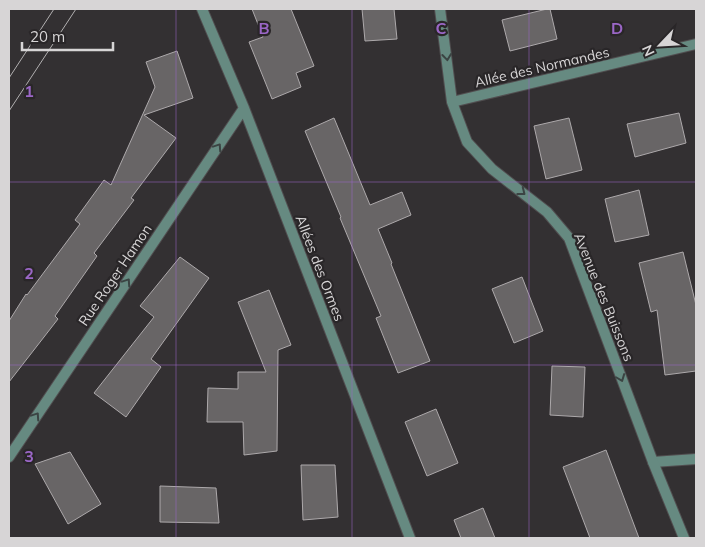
<svg xmlns="http://www.w3.org/2000/svg" width="705" height="547" viewBox="0 0 705 547" font-family="Mulish,sans-serif">
<style>
.building{fill:#686566;stroke:#ada9ab}
.lines{fill:none;stroke-linecap:round;stroke-linejoin:round}
.service-casing{stroke:#514e50;stroke-width:12}
.minor-casing{stroke:#514e50;stroke-width:12}
.service{stroke:#668a81;stroke-width:10}
.minor{stroke:#668a81;stroke-width:10}
.tram{stroke:#b1afb0;stroke-width:1}
.oneway{stroke:#3b4443}
.grid{fill:none;stroke:#9b67c7;stroke-width:1;stroke-opacity:0.55}
.labels{text-anchor:middle;dominant-baseline:central;stroke-width:4.5;stroke-linejoin:round;paint-order:stroke}
.street-label{font-size:14px;fill:#d7d5d6;stroke:#292628}
.grid-label{font-size:16px;text-anchor:middle;font-weight:bold;fill:#9b67c7;stroke:#292628;stroke-width:4.5;stroke-linejoin:round;paint-order:stroke}
</style>
<rect width="100%" height="100%" fill="#333032"/>
<path class="building" d="M 252,9 L 291,9 L 314,66 L 296,73 L 301,87 L 272,99 L 249,42 L 263,37 Z
M 362,9 L 394,9 L 397,39 L 365,41 Z
M 547,9 L 550,9 L 557,39 L 510,51 L 502,20 Z
M 177,51 L 193,98 L 144,115 L 176,138 L 131,198 L 134,200 L 94,253 L 97,256 L 55,316 L 58,319 L 9,382 L 9,321 L 26,294 L 27,295 L 80,224 L 75,220 L 104,180 L 111,185 L 155,87 L 146,62 Z
M 679,113 L 686,143 L 635,157 L 627,124 Z
M 334,118 L 370,205 L 402,192 L 411,215 L 378,229 L 392,263 L 391,264 L 430,361 L 398,373 L 376,318 L 381,316 L 340,218 L 341,217 L 305,131 Z
M 569,118 L 582,170 L 546,179 L 534,126 Z
M 639,190 L 649,235 L 615,242 L 605,199 Z
M 683,252 L 696,305 L 696,371 L 665,375 L 657,310 L 651,312 L 639,263 Z
M 180,257 L 209,278 L 151,359 L 161,367 L 126,417 L 94,393 L 154,317 L 140,306 Z
M 522,277 L 543,331 L 514,343 L 492,289 Z
M 269,290 L 291,345 L 278,350 L 277,451 L 244,455 L 243,422 L 207,422 L 208,388 L 238,389 L 238,372 L 266,372 L 238,302 Z
M 552,366 L 585,367 L 583,417 L 550,415 Z
M 436,409 L 458,463 L 427,476 L 405,422 Z
M 606,450 L 639,538 L 590,538 L 563,467 Z
M 70,452 L 101,504 L 68,524 L 35,464 Z
M 301,465 L 335,465 L 338,517 L 303,520 Z
M 160,486 L 216,488 L 219,523 L 160,522 Z
M 483,508 L 495,538 L 461,538 L 454,520 Z"/>
<g class="lines">
<g class="service-casing">
<path id="service" d="M 653,462 L 696,459"/>
</g>
<g class="minor-casing">
<path id="minor" d="M 202,9 L 244,108 L 410,538
M 440,9 L 452,102 L 467,142 L 492,169 L 547,212 L 569,238 L 653,462 L 684,538
M 452,102 L 696,44
M 9,457 L 244,108"/>
</g>
<use href="#service" class="service"/>
<use href="#minor" class="minor"/>
<path class="tram" d="M 9,78 L 54,9
M 9,111 L 76,9"/>
</g>
<defs><path id="oneway-chevron" d="M-2-3.5L2.5 0L-2 3.5" fill="none" stroke-width="1.6" stroke-linecap="round" stroke-linejoin="round" transform="scale(1.25)"/></defs>
<g class="oneway">
<use href="#oneway-chevron" transform="translate(447 57) rotate(83)"/>
<use href="#oneway-chevron" transform="translate(218 147) rotate(-56)"/>
<use href="#oneway-chevron" transform="translate(522 192) rotate(38)"/>
<use href="#oneway-chevron" transform="translate(127 282) rotate(-56)"/>
<use href="#oneway-chevron" transform="translate(621 378) rotate(69)"/>
<use href="#oneway-chevron" transform="translate(36 416) rotate(-56)"/>
</g>
<path class="grid" d="M 176,9 L 176,538M 352,9 L 352,538M 529,9 L 529,538M 9,182 L 696,182M 9,365 L 696,365"/>
<g class="labels">
<g class="street-label">
<text transform="translate(542 67) rotate(-13)">Allée des Normandes</text>
<text transform="translate(320 268) rotate(69)">Allées des Ormes</text>
<text transform="translate(115 275) rotate(-56)">Rue Roger Hamon</text>
<text transform="translate(604 297) rotate(68)">Avenue des Buissons</text>
</g>
</g>
<g class="grid-label">
<text x="264" y="34">B</text>
<text x="441" y="34">C</text>
<text x="617" y="34">D</text>
<text x="29" y="97">1</text>
<text x="29" y="279">2</text>
<text x="29" y="462">3</text>
</g>
<rect width="705" height="547" fill="none" stroke="#d7d5d6" stroke-width="20"/>
<g transform="translate(660 45) rotate(245)" stroke="#292628" stroke-width="4" paint-order="stroke">
<path d="M0-4L9 19L0 12L-9 19Z" fill="#d7d5d6"/>
<text y="-8" font-size="14" font-weight="bold" text-anchor="middle" fill="#d7d5d6">N</text>
</g>
<path d="M22 42v8h91v-8" fill="none" stroke="#d7d5d6" stroke-width="2.5"/>
<text x="30" y="42" font-size="15" fill="#d7d5d6" stroke="#292628" stroke-width="4" paint-order="stroke">20 m</text>
</svg>
